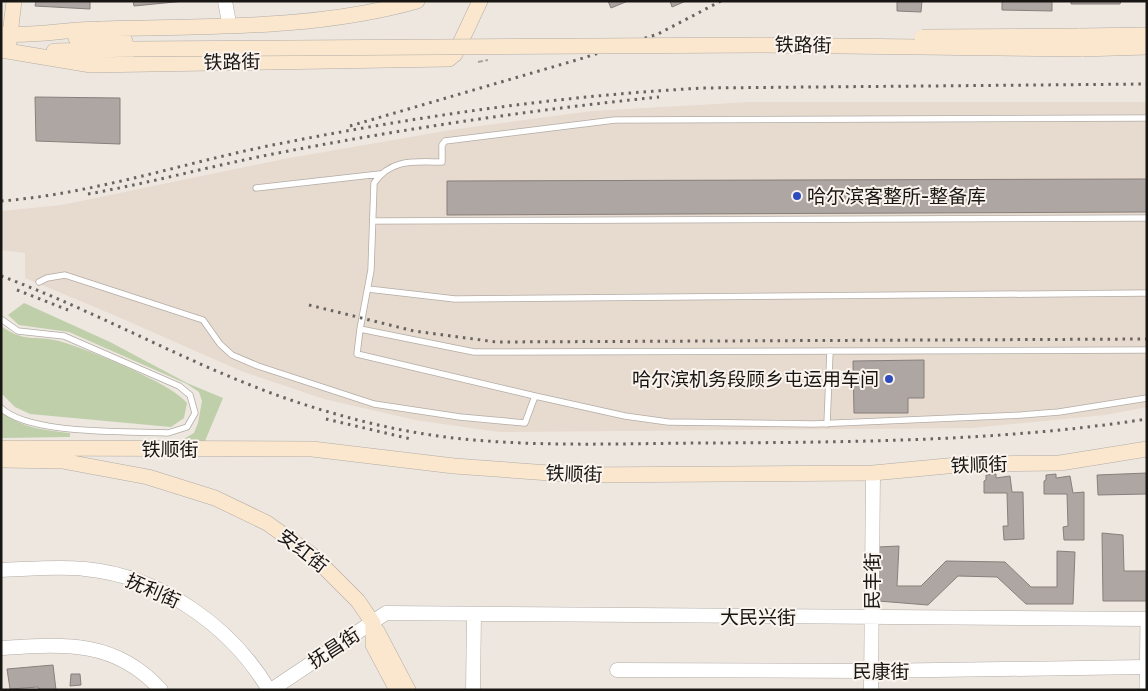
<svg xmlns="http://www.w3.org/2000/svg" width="1148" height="691" viewBox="0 0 1148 691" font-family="Cabin,'Noto Sans SC',sans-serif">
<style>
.built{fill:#e7dace}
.green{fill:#bfcfaa}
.building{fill:#aea6a2;stroke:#877f7b}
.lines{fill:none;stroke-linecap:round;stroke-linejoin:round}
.service-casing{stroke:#b2aca6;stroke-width:7}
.minor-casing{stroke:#b2aca6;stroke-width:12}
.tertiary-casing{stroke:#b2aca6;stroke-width:15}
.secondary-casing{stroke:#b2aca6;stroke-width:16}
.path{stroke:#a8a39d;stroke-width:2;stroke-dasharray:5 2.5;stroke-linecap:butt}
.service{stroke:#fff;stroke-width:5.5}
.minor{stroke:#fff;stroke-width:11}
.tertiary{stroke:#fff;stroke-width:14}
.secondary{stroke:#fae7ce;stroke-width:15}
.rail{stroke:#686460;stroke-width:3;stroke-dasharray:2.5 5;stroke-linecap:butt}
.secondary-bridge-casing{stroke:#b2aca6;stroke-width:16;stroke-linecap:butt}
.secondary-bridge{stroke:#fae7ce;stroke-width:15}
.poi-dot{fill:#2f4cbc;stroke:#fbf4ee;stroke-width:2}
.labels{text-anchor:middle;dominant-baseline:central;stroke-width:4;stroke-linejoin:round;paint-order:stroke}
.street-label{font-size:19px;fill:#181613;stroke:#fbf4ee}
.poi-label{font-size:19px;fill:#181613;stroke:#fbf4ee;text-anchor:start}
</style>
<rect width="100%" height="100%" fill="#eee7e0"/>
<path class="built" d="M 751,102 L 1147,102 L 1147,407 L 1105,415 L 971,428 L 499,432 L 415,420 L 324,399 L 241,371 L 116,316 L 25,278 L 25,253 L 1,250 L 1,211 L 62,205 L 284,159 L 451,130 L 592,111 Z"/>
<path class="green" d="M 24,303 L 110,342 L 187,383 L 223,398 L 205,441 L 182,440 L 194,433 L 198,423 L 202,401 L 199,392 L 187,384 L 69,332 L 19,325 L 8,315 Z
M 1,326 C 25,343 34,335 59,341 C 85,348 173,384 187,403 L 184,418 L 171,427 L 30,414 L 15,407 L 1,393 Z
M 1,412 C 22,428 44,430 70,433 L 70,437 L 1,438 Z"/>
<path class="building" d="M 36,1 L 90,1 L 90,9 L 35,6 Z
M 133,1 L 185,1 L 134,6 Z
M 608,1 L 628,1 L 611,8 Z
M 670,1 L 686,1 L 672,7 Z
M 897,1 L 922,1 L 921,12 L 897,11 Z
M 1002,1 L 1052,1 L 1052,11 L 1002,10 Z
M 1071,1 L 1121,1 L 1120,4 L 1071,4 Z
M 35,97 L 120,98 L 120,144 L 36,141 Z
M 1147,179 L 1147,212 L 447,215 L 447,181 Z
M 924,360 L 924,398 L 908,398 L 908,413 L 854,413 L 853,361 Z
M 1147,473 L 1147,494 L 1098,495 L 1097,475 Z
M 996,474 L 996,478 L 1010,476 L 1012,492 L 1023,492 L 1024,539 L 1004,540 L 1003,526 L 1008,526 L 1007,493 L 984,493 L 984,481 L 986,480 L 986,475 Z
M 1056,474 L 1056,478 L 1070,476 L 1073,493 L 1084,492 L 1084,540 L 1064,540 L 1063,527 L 1068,526 L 1067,494 L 1044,494 L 1044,481 L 1046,480 L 1046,475 Z
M 1102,533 L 1123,535 L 1124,571 L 1147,571 L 1147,601 L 1103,601 Z
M 899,546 L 897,586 L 921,586 L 946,561 L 1005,562 L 1031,587 L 1057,587 L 1057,551 L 1075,552 L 1073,604 L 1026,604 L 997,577 L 958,576 L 928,605 L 878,601 L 878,547 Z
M 53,665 L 56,690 L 39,690 L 38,687 L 10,689 L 7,669 Z
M 71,674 L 80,674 L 81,685 L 70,686 Z"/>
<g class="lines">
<g class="service-casing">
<path id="service" d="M 1147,118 L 615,120 L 445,141 L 442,145 L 442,162 C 415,162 391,158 374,183 L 371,270 L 360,329 L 474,352 L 1147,350
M 256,188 L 380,174
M 373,221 L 1147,218
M 39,282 L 47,278 L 65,275 L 203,320 L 220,344 L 232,355 L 258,366 L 374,404 L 460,417 L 525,423 L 535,396 L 625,416 L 668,422 L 814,424 L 1021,415 L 1059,412 L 1147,398
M 368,289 L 455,299 L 1147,293
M 1,319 L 18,331 L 64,336 L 179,386 L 190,395 L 195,413 L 187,427 L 168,433 C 127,431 29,435 1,408
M 360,329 L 357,354 L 535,396
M 827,424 L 830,351"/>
</g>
<g class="minor-casing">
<path id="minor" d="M 1145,690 L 1146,619"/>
</g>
<g class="tertiary-casing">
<path id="tertiary" d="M 225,1 L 229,23
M 1,570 C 29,569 58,566 85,569 C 160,576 231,626 269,690
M 1,648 C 63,644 115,639 161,690
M 617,670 L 871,671 L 1145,667
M 271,690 L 386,613 L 1147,619
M 473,690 L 474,615
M 871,690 L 873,473"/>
</g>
<g class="secondary-casing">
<path id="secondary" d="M 1,34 C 33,37 68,29 100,29 C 206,26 314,30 417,1
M 1078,36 L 1147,35
M 76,38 L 125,41
M 9,43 L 14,1
M 1082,49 L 1147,47
M 1,50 L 91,65 L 449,59 L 455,54 L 480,1
M 54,51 L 133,49
M 1,448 L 312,449 L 454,466 L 577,475 L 873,473 L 968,464 L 1060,463 L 1147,449
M 1,460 L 62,461 L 148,477 L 215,498 L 267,523 L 312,555 L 358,601 L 373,623 L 373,645 L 397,690
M 377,631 L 408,690"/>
</g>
<path class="path" d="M 478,62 L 488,60"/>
<use href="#service" class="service"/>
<use href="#minor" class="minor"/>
<use href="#tertiary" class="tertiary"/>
<use href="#secondary" class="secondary"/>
<path class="rail" d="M 350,126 L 580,59 L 658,34 L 721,1
M 88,194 C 150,183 211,166 273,154 C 401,129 530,110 659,97
M 1,201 C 92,194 180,164 268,146 C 411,117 557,96 703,88 L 1147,84
M 1,276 C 112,317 215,380 329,412 C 376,426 425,436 474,440 C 554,447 636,443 716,443 C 861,442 1004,441 1147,419
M 17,290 L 68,310
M 309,305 L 414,331 L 496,342 L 1147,339
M 326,419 L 411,439"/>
<g class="secondary-bridge-casing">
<path id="secondary-bridge" d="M 922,37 L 1078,36
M 133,49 L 759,45 L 1082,49"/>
</g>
<use href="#secondary-bridge" class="secondary-bridge"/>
</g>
<g class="poi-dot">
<circle cx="797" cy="196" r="5"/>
<circle cx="889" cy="379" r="5"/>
</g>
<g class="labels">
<g class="street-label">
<text transform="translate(803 45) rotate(1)">铁路街</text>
<text transform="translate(232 62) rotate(-1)">铁路街</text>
<text x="170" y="449">铁顺街</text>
<text transform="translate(979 465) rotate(-2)">铁顺街</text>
<text transform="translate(574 474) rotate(2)">铁顺街</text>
<text transform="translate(303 551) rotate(38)">安红街</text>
<text transform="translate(872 581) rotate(-90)">民丰街</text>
<text transform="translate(153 591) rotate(24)">抚利街</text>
<text x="758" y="617">大民兴街</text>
<text transform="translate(334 648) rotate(-33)">抚昌街</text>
<text x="881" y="671">民康街</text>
</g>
<g class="poi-label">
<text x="807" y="196">哈尔滨客整所-整备库</text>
<text x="879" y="379" text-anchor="end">哈尔滨机务段顾乡屯运用车间</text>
</g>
</g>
<rect width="1148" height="691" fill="none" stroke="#181613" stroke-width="5"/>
</svg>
